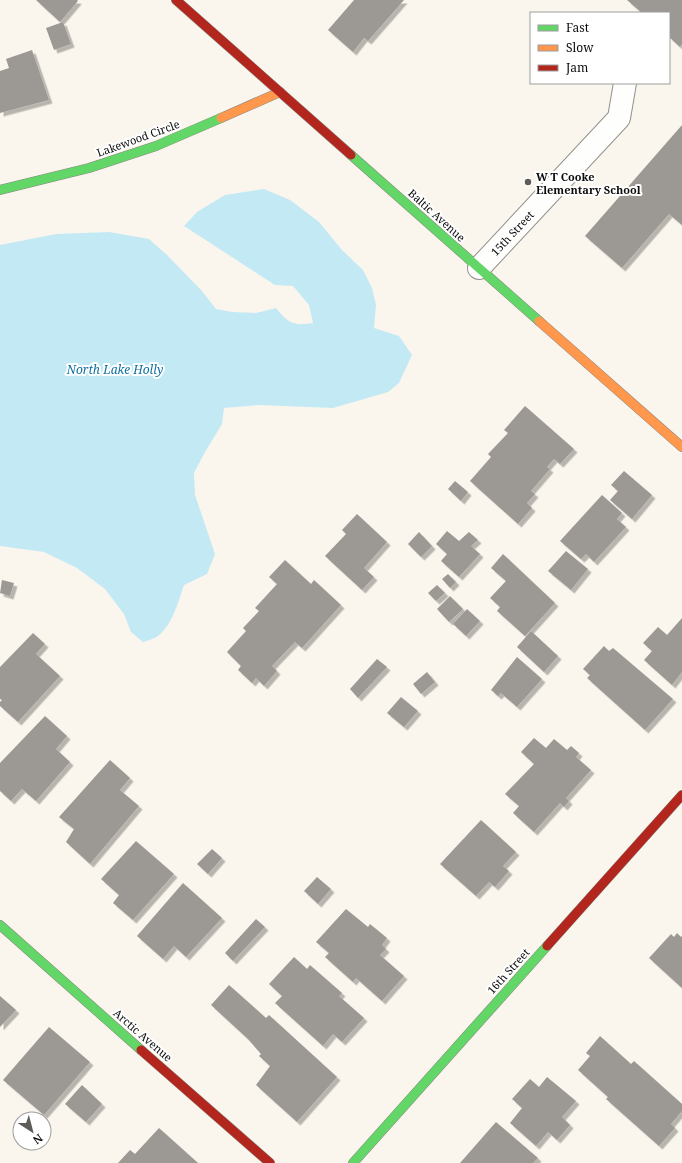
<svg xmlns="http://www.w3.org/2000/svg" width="682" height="1163" viewBox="0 0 682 1163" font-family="'Noto Serif',serif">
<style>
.water{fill:#c3e9f5}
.building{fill:#9c9894;filter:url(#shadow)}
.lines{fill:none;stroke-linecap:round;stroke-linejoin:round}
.street-casing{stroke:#93918d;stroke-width:24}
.fast-casing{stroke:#898783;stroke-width:10}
.slow-casing{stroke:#898783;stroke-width:10}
.jam-casing{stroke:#898783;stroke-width:10}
.street{stroke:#fefefc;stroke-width:22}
.fast{stroke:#63d668;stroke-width:9}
.slow{stroke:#ff974d;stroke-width:9}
.jam{stroke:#b3261e;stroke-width:9}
.poi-dot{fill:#5f5d5a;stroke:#fff;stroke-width:1.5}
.labels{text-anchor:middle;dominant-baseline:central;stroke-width:4;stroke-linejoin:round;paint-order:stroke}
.street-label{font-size:11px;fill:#0b0b0b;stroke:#fff}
.poi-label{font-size:11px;font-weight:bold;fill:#0b0b0b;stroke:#fff;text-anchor:start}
.water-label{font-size:12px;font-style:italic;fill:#1070a1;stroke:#fff}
</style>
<defs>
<filter id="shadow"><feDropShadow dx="3.5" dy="3.5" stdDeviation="0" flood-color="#0004"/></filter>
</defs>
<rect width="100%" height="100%" fill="#faf6ed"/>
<path class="water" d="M 264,189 L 290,200 L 319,222 L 342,250 L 363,270 L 372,288 L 376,305 L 374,328 L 399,336 L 412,355 L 399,383 L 388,392 L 333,408 L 260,405 L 224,408 L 222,424 L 205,452 L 194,473 L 195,495 L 215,554 L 207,574 L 184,585 C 178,602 173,624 158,636 C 154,639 148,640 143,642 L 131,632 L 124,614 L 105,589 L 77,568 L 44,552 L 0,546 L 0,245 L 56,234 L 109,232 L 149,239 L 167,255 L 202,291 L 216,309 L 232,312 L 256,313 L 276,308 C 289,324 294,326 313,323 L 309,305 L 293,286 L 275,285 L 184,226 L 197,212 L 225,195 Z"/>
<path class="building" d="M 36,0 L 77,0 L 78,1 L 60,22 Z
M 354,0 L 404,0 L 368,41 L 364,38 L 353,52 L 328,30 Z
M 627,0 L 682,0 L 682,44 L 680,47 L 669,37 L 669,13 L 642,13 Z
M 63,22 L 71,44 L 54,50 L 46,28 Z
M 32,50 L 49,100 L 0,113 L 0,71 L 9,68 L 6,59 Z
M 682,125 L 682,225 L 669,214 L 622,268 L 585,236 Z
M 525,406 L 574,449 L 560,464 L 554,459 L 547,467 L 550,469 L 531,491 L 535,494 L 527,503 L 532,508 L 518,524 L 470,481 L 491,457 L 488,454 L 508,433 L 504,430 Z
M 624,471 L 652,495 L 632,519 L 610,500 L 618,491 L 611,485 Z
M 455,481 L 468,492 L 461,501 L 448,489 Z
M 602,495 L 622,513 L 617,519 L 626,527 L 594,562 L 586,554 L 581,559 L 560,541 Z
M 357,514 L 387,542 L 364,568 L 374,577 L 362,590 L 325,556 L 346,534 L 342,530 Z
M 447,531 L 459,541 L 469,532 L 478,540 L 471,546 L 480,554 L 459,577 L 441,561 L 447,554 L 436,544 Z
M 419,532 L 432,546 L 421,557 L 408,544 Z
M 566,551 L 588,569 L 571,590 L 548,571 Z
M 503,554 L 555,603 L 525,636 L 497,611 L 500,607 L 490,598 L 506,581 L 491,568 Z
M 285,560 L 311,584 L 314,580 L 341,605 L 302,648 L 295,642 L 272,666 L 277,671 L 264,686 L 256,678 L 252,683 L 238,670 L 241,666 L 227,652 L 246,631 L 243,628 L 259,611 L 255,608 L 277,584 L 269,577 Z
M 448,574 L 456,582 L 450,588 L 442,579 Z
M 2,580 L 14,583 L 10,596 L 0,593 Z
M 437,585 L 445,593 L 436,601 L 428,593 Z
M 450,596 L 463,609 L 449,622 L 437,609 Z
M 467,609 L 480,621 L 466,636 L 453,624 Z
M 682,618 L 682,672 L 672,685 L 644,660 L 652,651 L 643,643 L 658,627 L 667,635 Z
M 531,631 L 558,656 L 544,672 L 517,647 Z
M 33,633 L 45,644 L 36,654 L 60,676 L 18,722 L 0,706 L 0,702 L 2,700 L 0,699 L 0,667 Z
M 604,646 L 609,651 L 613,648 L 673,699 L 645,730 L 587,678 L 590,675 L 583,669 Z
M 517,657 L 542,679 L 517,707 L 501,693 L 498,696 L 491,690 Z
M 377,659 L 387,667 L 358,698 L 350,689 Z
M 427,672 L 435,682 L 421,694 L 413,684 Z
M 401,697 L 418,711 L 404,727 L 387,713 Z
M 45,716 L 67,736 L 56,749 L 70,762 L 36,801 L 22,789 L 11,801 L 0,791 L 0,763 Z
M 534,738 L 546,748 L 554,739 L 567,750 L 571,746 L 579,753 L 576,757 L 591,770 L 566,798 L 569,801 L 564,807 L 560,803 L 534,832 L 513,813 L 519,806 L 505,794 L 534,764 L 521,752 Z
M 110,760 L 130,778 L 120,790 L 139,806 L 90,864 L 66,842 L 74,829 L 59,817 Z
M 481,820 L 516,852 L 503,866 L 509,871 L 495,887 L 489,882 L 476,896 L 440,864 Z
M 136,841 L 174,874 L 133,920 L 113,903 L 119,895 L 101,879 Z
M 212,849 L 222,858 L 208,874 L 197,864 Z
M 317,877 L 331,889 L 318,904 L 304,891 Z
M 183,883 L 222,918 L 186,957 L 174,946 L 163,959 L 137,936 Z
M 346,909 L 368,927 L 370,924 L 387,938 L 382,945 L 386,949 L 380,955 L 404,976 L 382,1001 L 356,978 L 353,982 L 325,957 L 329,953 L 316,942 Z
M 256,919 L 265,927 L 233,961 L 225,953 Z
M 677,933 L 681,937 L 682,936 L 682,988 L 649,958 L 671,934 L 674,937 Z
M 294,957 L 307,969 L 310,965 L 342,993 L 339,996 L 364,1018 L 342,1042 L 333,1034 L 323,1046 L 275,1003 L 282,996 L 269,984 Z
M 229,985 L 266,1018 L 269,1015 L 337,1077 L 297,1122 L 256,1085 L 270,1066 L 259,1056 L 261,1054 L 248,1039 L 211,1005 Z
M 0,996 L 16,1010 L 0,1027 Z
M 49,1027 L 90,1062 L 44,1115 L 3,1080 Z
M 600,1036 L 631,1064 L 634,1061 L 682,1104 L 682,1111 L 671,1124 L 675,1128 L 659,1146 L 606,1099 L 608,1097 L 578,1070 L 590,1056 L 586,1053 Z
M 547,1077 L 576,1101 L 562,1117 L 570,1125 L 557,1140 L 548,1132 L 536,1146 L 510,1123 L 522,1108 L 512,1099 L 530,1079 L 539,1087 Z
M 82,1085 L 102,1104 L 86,1122 L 65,1104 Z
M 496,1122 L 538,1158 L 533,1163 L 460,1163 Z
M 159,1128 L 198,1163 L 118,1163 L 130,1150 L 135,1154 Z"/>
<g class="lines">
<g class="street-casing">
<path id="street" d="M 479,268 L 619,118 L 625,83"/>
</g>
<g class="fast-casing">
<path id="fast" d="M 351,155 L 539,321
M 0,190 L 89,168 L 156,146 L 221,118
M 0,925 L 141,1050
M 353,1163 L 547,946"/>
</g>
<g class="slow-casing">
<path id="slow" d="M 221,118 L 280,92
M 539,321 L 682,447"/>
</g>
<g class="jam-casing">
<path id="jam" d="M 176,0 L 351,155
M 547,946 L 682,795
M 141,1050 L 270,1163"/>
</g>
<use href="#street" class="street"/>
<use href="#fast" class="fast"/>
<use href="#slow" class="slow"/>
<use href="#jam" class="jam"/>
</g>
<circle class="poi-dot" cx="528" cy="182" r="4"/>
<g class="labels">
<g class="street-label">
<text transform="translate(138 138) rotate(-20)">Lakewood Circle</text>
<text transform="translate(437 215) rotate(42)">Baltic Avenue</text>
<text transform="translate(512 233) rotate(-47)">15th Street</text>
<text transform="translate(508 971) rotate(-48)">16th Street</text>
<text transform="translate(143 1035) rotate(41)">Arctic Avenue</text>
</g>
<g class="poi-label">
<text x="536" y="176">W T Cooke<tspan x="536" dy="13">Elementary School</tspan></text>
</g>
<g class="water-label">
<text x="115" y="369">North Lake Holly</text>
</g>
</g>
<rect x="530" y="12" width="140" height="72" fill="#ffffff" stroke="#9d9d9d"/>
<rect x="538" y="25" width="20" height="6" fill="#63d668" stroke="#9d9d9d"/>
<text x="566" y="32" font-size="12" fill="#0b0b0b">Fast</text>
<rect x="538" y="45" width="20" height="6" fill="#ff974d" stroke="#9d9d9d"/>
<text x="566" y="52" font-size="12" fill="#0b0b0b">Slow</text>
<rect x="538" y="65" width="20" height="6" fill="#b3261e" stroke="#9d9d9d"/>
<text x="566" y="72" font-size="12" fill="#0b0b0b">Jam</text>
<g transform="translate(32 1131) rotate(144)"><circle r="19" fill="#ffffff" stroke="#9d9d9d"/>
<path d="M0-3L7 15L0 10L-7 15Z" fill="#5f5d5a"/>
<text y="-6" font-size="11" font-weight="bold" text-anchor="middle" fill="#0b0b0b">N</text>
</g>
</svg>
